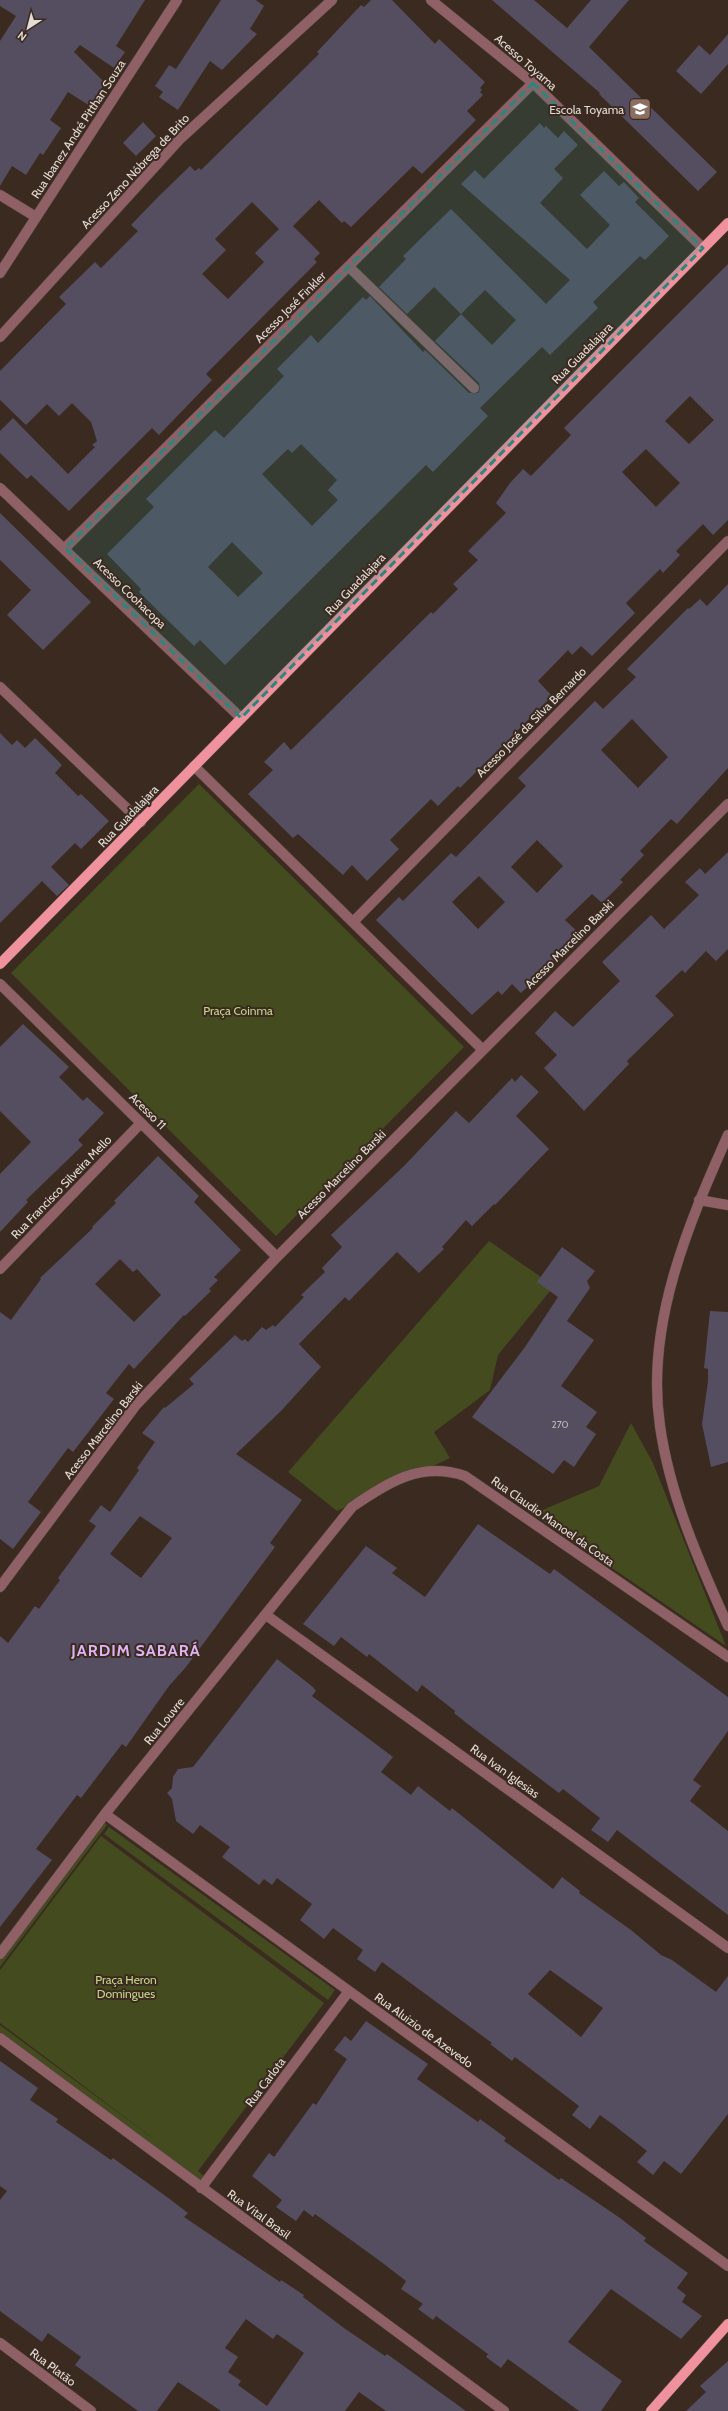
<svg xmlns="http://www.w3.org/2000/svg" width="728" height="2411" viewBox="0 0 728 2411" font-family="Cabin,sans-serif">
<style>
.green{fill:#434b1f}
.building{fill:#554e60;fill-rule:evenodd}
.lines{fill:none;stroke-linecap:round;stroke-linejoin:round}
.minor-casing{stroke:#55463d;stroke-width:11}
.major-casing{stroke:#55463d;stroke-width:11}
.minor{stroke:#8f6166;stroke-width:10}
.major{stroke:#f0929e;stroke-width:10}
.marked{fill:#2f857d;fill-opacity:0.2;stroke:#2f857d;stroke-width:3;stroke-dasharray:8 5;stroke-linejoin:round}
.labels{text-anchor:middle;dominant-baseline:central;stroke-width:4;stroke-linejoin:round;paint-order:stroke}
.number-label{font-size:10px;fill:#c1b8b8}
.street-label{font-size:12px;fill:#e5dbd5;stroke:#3a2a20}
.poi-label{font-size:12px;fill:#e5dbd5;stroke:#3a2a20;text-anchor:end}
.park-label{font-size:12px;fill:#c6d789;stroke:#3a2a20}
.district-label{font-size:16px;font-weight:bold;letter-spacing:1px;fill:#dfb3f4;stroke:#3a2a20}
</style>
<rect width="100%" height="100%" fill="#3a2a20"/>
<path class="green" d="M 199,784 L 464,1047 L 276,1236 L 11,973 Z
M 489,1241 L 554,1286 L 498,1355 L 490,1390 L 434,1432 L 450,1458 L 337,1511 L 288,1472 Z
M 631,1423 L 653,1463 L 726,1646 L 533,1514 L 599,1486 Z
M 103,1821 L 107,1825 L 0,1967 L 0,1959 Z
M 109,1827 L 335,1990 L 328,2000 L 104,1834 Z
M 101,1836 L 324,2003 L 198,2171 L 205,2177 L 200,2184 L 0,2032 L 0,2025 L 162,2145 L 0,2023 L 0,1970 Z"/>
<path class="building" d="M 0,0 L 145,0 L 116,46 L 125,52 L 114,68 L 80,45 L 74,52 L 105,83 L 90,106 L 68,92 L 50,120 L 61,128 L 43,155 L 40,153 L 26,175 L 12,166 L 0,186 L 0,41 L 16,16 L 0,6 Z
M 221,0 L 256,0 L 264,6 L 250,29 L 257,34 L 222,70 L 210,61 L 178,110 L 159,97 L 163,92 L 155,86 L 169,65 L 176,69 Z
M 371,0 L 392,0 L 435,44 L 439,39 L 485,82 L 480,88 L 482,90 L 480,92 L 483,95 L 467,111 L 476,120 L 422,174 L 413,166 L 351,227 L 344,221 L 342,223 L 319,200 L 293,226 L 320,253 L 314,259 L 317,262 L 206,374 L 212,380 L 159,435 L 152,428 L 69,511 L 31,475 L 27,479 L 0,453 L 0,431 L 13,418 L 68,474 L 95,447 L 92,445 L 97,441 L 91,422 L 72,403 L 59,416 L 47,404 L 26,425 L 0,400 L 0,371 L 66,304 L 59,297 L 95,262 L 101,268 L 138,231 L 131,225 L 159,196 L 190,166 L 195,171 L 199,168 L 201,170 L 319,54 L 317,52 L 361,5 L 364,7 ZM 252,202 L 279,229 L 255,253 L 264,262 L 228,299 L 202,274 L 226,250 L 215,239 Z
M 492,0 L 534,0 L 567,28 L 591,0 L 629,0 L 589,47 L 717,172 L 698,191 L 599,94 L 600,93 Z
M 728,34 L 728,64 L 701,94 L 676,71 L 699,45 L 710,55 Z
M 143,122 L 156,136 L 136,156 L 123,143 Z
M 540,123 L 544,128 L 546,126 L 558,138 L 564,131 L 578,145 L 554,169 L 563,178 L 540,203 L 587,249 L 610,225 L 580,195 L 604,171 L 619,186 L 624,182 L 639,198 L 635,202 L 669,236 L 645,260 L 640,256 L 593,302 L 598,308 L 550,355 L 542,347 L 480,408 L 488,416 L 433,472 L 426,465 L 225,665 L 200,640 L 194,646 L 139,592 L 141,589 L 107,554 L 154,507 L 146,499 L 215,430 L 224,438 L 284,376 L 277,369 L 311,335 L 318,343 L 363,297 L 366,300 L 370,296 L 423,352 L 425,350 L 469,393 L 478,393 L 480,389 L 479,383 L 435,341 L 461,314 L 434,287 L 407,314 L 379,287 L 406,259 L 403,256 L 451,209 L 546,304 L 570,280 L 461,184 L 475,170 L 484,179 ZM 485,290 L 516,320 L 492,345 L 461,314 ZM 301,444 L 337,480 L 328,490 L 338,500 L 312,526 L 262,474 L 288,449 L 292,453 ZM 232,542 L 263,573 L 238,597 L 208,567 Z
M 728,264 L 728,520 L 713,535 L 703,524 L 676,551 L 680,555 L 663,573 L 660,569 L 626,603 L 635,613 L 592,656 L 581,646 L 572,655 L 568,650 L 538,681 L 552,696 L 460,788 L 458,786 L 438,806 L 431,799 L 390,840 L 399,849 L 367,881 L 352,865 L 343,875 L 298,834 L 293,838 L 248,794 L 273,770 L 264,762 L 284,742 L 291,750 L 431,612 L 433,614 L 458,589 L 453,584 L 478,560 L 468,551 L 506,513 L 496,503 L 510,483 L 523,469 L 531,476 L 571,435 L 564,428 ZM 690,396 L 714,420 L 689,444 L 665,421 ZM 646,449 L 680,483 L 656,507 L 622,472 Z
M 0,513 L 91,602 L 43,650 L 7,615 L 31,590 L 0,560 Z
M 728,584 L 728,768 L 677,824 L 671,819 L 640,851 L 644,855 L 620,880 L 623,882 L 602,903 L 592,894 L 565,920 L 579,933 L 554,956 L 557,959 L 521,993 L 512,984 L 502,995 L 498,991 L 472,1015 L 376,920 L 399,897 L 403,901 L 451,853 L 456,857 L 526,786 L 518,778 L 595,701 L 603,709 L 636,677 L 627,669 L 688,608 L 689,609 L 700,599 L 707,606 ZM 632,719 L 668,757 L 638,788 L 601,750 ZM 537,840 L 563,866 L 537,893 L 511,867 ZM 479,876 L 505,902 L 478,929 L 452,902 Z
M 0,733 L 12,745 L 17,740 L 25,748 L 35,738 L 62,765 L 55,773 L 78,796 L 81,794 L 109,821 L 81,849 L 75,843 L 51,867 L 69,885 L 57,896 L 42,881 L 0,923 Z
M 728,852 L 728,949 L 716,961 L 706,951 L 685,973 L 682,970 L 655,996 L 674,1015 L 627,1061 L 629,1064 L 584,1111 L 544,1068 L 557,1055 L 535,1033 L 555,1011 L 573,1027 L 620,981 L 602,962 L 651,915 L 664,929 L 699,895 L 685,882 L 700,868 L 705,874 Z
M 23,1024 L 69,1067 L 59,1077 L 83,1101 L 87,1097 L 104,1113 L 78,1140 L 83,1145 L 26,1200 L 28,1202 L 0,1232 L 0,1174 L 31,1142 L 0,1111 L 0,1047 Z
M 521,1075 L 539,1092 L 516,1116 L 549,1149 L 495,1205 L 494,1204 L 472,1226 L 466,1220 L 442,1247 L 444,1249 L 419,1273 L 397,1252 L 349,1301 L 345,1297 L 299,1344 L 321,1367 L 281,1411 L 236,1454 L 302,1500 L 270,1543 L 275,1547 L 186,1667 L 169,1686 L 126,1747 L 122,1744 L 81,1798 L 77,1795 L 36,1849 L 52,1860 L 0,1927 L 0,1636 L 8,1643 L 35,1606 L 39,1609 L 60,1580 L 58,1578 L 96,1526 L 89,1521 L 101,1505 L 110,1512 L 139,1470 L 137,1468 L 155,1442 L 142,1433 L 164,1407 L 165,1408 L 194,1384 L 189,1379 L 235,1335 L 242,1341 L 245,1339 L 248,1342 L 262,1327 L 266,1330 L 273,1325 L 275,1327 L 304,1297 L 301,1295 L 325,1272 L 322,1268 L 342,1247 L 331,1235 L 405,1165 L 456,1111 L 469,1123 L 512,1078 L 515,1082 ZM 140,1516 L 172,1538 L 141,1578 L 110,1554 Z
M 158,1156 L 199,1196 L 194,1202 L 241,1250 L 214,1277 L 218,1280 L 209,1289 L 211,1291 L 185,1316 L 184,1315 L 134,1369 L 129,1364 L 106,1393 L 114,1399 L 73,1452 L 68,1448 L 28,1502 L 41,1512 L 13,1549 L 0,1539 L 0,1312 L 11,1320 L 41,1279 L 40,1278 L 93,1228 L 92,1227 L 116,1203 L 114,1201 ZM 120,1259 L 133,1272 L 137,1269 L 161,1295 L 134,1322 L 95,1284 Z
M 562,1247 L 595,1271 L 587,1281 L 590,1288 L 567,1321 L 594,1340 L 561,1386 L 597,1412 L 586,1427 L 596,1434 L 574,1467 L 564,1460 L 553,1474 L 472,1417 L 525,1347 L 558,1297 L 537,1282 Z
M 710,1311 L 728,1312 L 728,1462 L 711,1467 L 702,1424 L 708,1381 L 708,1369 L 704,1368 Z
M 478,1524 L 550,1574 L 554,1569 L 728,1697 L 728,1731 L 693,1780 L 701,1786 L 690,1801 L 728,1831 L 728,1915 L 617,1830 L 608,1842 L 591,1830 L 600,1818 L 563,1789 L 559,1793 L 469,1725 L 454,1713 L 455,1711 L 422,1685 L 417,1692 L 369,1654 L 367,1657 L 341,1637 L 334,1646 L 303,1624 L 366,1546 L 397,1568 L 392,1573 L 425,1597 Z
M 277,1659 L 313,1687 L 316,1691 L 312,1696 L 393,1757 L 381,1772 L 411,1795 L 418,1786 L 450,1811 L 452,1808 L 553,1889 L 562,1877 L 580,1891 L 579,1893 L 631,1930 L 661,1955 L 672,1960 L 716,1992 L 728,1976 L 728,2114 L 681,2174 L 664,2161 L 653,2175 L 637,2162 L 647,2151 L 615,2126 L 600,2115 L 590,2129 L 572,2115 L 579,2106 L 515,2057 L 512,2061 L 490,2044 L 492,2043 L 382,1962 L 375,1972 L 357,1959 L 363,1950 L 333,1928 L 324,1939 L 300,1920 L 312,1904 L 277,1878 L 272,1885 L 264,1879 L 259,1885 L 222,1857 L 230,1847 L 200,1825 L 193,1834 L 176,1821 L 172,1799 L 167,1793 L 172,1788 L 173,1777 L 178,1769 L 193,1767 ZM 550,1970 L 603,2008 L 581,2037 L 528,1994 Z
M 366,2021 L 428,2064 L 417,2079 L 478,2122 L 480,2119 L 506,2138 L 504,2141 L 559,2180 L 561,2178 L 620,2218 L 646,2238 L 644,2241 L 688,2273 L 677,2288 L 686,2295 L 682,2302 L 702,2316 L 681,2339 L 611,2289 L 568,2342 L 622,2381 L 601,2411 L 579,2411 L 508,2359 L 501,2368 L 486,2357 L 488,2354 L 436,2316 L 433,2320 L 418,2309 L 423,2304 L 401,2289 L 406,2281 L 380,2261 L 315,2214 L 313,2217 L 304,2210 L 296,2221 L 276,2207 L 282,2200 L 252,2176 L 269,2153 L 274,2157 L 313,2103 L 316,2105 L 347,2059 L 334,2050 L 345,2036 L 351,2041 Z
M 0,2061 L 38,2088 L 30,2100 L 58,2119 L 56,2122 L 111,2160 L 113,2158 L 167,2197 L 188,2213 L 184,2217 L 280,2282 L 281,2280 L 304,2295 L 303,2297 L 344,2328 L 385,2356 L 387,2354 L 466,2411 L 386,2411 L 359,2392 L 345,2411 L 221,2411 L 178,2382 L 157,2411 L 138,2411 L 75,2365 L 81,2357 L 48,2333 L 42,2342 L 0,2311 L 0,2200 L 7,2191 L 0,2186 ZM 246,2319 L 273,2339 L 277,2334 L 304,2353 L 267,2406 L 238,2385 L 241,2381 L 228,2372 L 238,2357 L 225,2348 Z
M 728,2361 L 728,2411 L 686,2411 L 706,2392 L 700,2386 Z"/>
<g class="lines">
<g class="minor-casing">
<path id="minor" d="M 431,0 L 533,83 L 703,248
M 0,195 L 36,217
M 349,267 L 474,388
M 0,273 L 177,0
M 0,337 L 180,139 L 332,0
M 0,488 L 241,718
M 65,548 L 533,83
M 0,687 L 141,822
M 194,766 L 483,1050
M 353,922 L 728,541
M 0,984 L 277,1257
M 728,1135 C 688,1225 645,1325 660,1426 C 670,1496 699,1562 728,1626
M 699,1200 L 728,1205
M 0,1269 L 141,1123
M 0,1587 L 136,1405 L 277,1257 L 728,804
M 266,1615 L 728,1948
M 105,1814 L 728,2266
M 0,1954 L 105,1814 L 352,1507 C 388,1482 421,1461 465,1476 L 728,1657
M 0,2038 L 504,2411
M 201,2188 L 349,1991
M 0,2343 L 91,2411"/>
</g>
<g class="major-casing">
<path id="major" d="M 0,964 L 728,223
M 651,2411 L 728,2324"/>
</g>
<use href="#minor" class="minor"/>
<use href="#major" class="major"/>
</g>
<path class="marked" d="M 533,83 L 703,248 L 241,718 L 65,548 Z"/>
<defs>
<g id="school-square" transform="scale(1.15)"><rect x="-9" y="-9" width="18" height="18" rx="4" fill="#8d6e63" stroke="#3a2a20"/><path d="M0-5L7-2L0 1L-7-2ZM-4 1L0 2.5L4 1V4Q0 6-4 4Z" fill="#fff"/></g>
</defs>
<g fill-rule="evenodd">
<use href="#school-square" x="640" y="109"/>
</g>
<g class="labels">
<g class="number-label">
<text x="560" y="1424">270</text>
</g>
<g class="street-label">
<text transform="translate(526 62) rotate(41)">Acesso Toyama</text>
<text transform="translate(78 129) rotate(-57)">Rua Ibanez André Pitthan Souza</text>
<text transform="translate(135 171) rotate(-47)">Acesso Zeno Nóbrega de Brito</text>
<text transform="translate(290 307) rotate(-45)">Acesso José Finkler</text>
<text transform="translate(582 353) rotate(-45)">Rua Guadalajara</text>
<text transform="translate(355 584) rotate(-46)">Rua Guadalajara</text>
<text transform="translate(130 593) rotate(44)">Acesso Coohacopa</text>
<text transform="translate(531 722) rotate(-45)">Acesso José da Silva Bernardo</text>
<text transform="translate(128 816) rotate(-46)">Rua Guadalajara</text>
<text transform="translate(569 944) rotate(-45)">Acesso Marcelino Barski</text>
<text transform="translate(148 1111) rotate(45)">Acesso 11</text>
<text transform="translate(341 1174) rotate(-45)">Acesso Marcelino Barski</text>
<text transform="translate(61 1187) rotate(-46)">Rua Francisco Silveira Mello</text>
<text transform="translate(103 1430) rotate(-52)">Acesso Marcelino Barski</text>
<text transform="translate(553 1521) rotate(35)">Rua Claudio Manoel da Costa</text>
<text transform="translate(164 1721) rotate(-51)">Rua Louvre</text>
<text transform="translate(505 1771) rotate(36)">Rua Ivan Iglesias</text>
<text transform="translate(424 2030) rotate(36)">Rua Aluizio de Azevedo</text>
<text transform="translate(265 2082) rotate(-53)">Rua Carlota</text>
<text transform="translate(259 2214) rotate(36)">Rua Vital Brasil</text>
<text transform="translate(53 2367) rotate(37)">Rua Platão</text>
</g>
<g class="poi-label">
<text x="624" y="109">Escola Toyama</text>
</g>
<g class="park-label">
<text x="238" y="1010">Praça Coinma</text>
<text x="126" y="1979">Praça Heron<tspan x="126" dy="14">Domingues</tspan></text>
</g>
<g class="district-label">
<text x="136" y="1650">JARDIM SABARÁ</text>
</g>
</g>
<g transform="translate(28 28) rotate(216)" stroke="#3a2a20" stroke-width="3" paint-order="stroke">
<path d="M0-3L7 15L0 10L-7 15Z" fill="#e5dbd5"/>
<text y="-6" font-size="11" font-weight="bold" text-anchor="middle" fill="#e5dbd5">N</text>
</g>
</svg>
